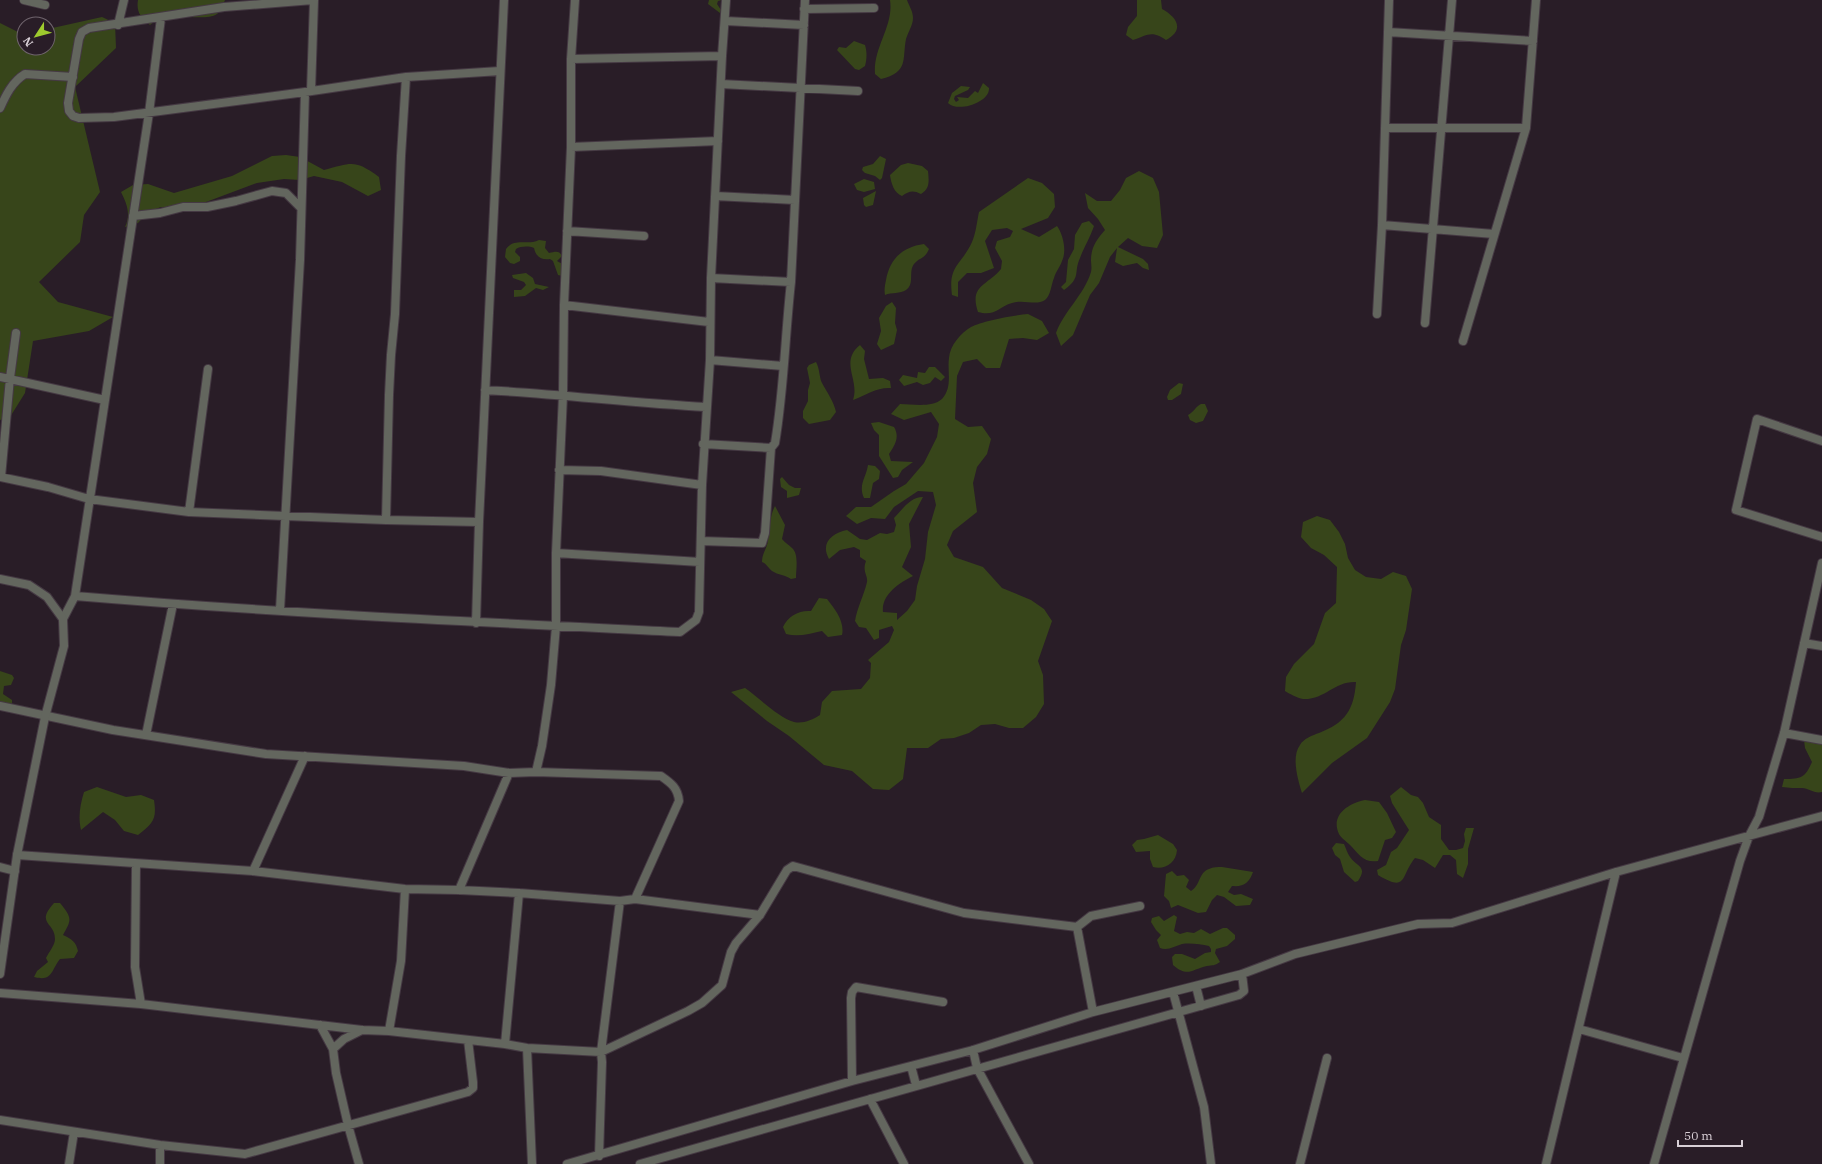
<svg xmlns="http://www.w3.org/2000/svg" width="1822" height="1164" viewBox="0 0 1822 1164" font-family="'IBM Plex Serif',serif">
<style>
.green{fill:#37451a}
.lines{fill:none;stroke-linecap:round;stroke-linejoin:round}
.minor-casing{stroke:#453943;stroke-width:10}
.tertiary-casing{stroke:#453943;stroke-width:10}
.minor{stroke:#63665e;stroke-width:8}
.tertiary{stroke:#63665e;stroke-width:8}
</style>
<rect width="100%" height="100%" fill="#291d27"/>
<path class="green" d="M 138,0 L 225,0 C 223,5 222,10 217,14 C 203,23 166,9 150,25 C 141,18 136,12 138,0 Z
M 709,0 L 722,0 L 718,1 L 717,4 L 721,10 L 720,13 L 708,4 Z
M 890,0 L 907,0 C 909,6 913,11 913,18 C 913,25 908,32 906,39 C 902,60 909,72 881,79 L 875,74 C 873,47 894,26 890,0 Z
M 1137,0 L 1161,0 L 1162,9 C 1177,17 1185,30 1166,40 C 1151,30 1148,35 1133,40 L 1126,35 L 1128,27 L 1137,16 Z
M 102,17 L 115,23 L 116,48 L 75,87 L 100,192 L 84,215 L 80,242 L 39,282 L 58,302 L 113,317 L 89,331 L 33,341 L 25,393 L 10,417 L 0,420 L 0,23 L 24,35 L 24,48 L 48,48 L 48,29 Z
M 854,41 L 865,45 C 867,52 867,58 865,66 L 859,70 L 855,69 L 837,50 L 839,47 L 846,48 Z
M 983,83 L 989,88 C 990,102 958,113 948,103 L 952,93 L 961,86 L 970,87 L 968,90 L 955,96 L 954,99 L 956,102 L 959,100 L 957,97 L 968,98 L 975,91 L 978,93 Z
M 286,155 L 300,157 L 324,170 C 352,163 354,159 379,177 L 381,190 L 368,196 L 342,182 L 314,176 L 300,180 L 284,179 L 257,183 L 190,208 L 175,210 L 161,207 L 148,212 L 138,223 L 125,227 C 131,214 127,204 121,192 L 133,185 L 148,184 L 174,193 L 232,176 L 272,156 Z
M 880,156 L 886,159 L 882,178 L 880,180 L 875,176 L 865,173 L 862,170 L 863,167 L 873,164 Z
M 908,163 L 922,166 L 928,171 C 929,181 930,189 921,194 C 913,190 909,191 902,196 C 894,193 891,183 890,175 L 901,165 Z
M 1139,171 L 1153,178 L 1159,192 L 1163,235 L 1157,248 L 1142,246 L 1128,238 L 1118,247 L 1143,259 L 1148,264 L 1149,270 L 1143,268 L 1137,263 L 1123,266 L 1115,262 L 1117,248 L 1110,257 L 1099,283 L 1090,295 L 1073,335 L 1061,346 L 1056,333 C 1064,311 1084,295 1091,272 C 1092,268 1091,263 1091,260 C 1091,247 1097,239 1105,230 L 1098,219 L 1088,208 L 1085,193 L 1097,201 L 1111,201 L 1120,190 L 1126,178 Z
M 1028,178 L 1042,183 L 1054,194 L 1055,207 L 1048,218 L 1021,229 L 1039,237 L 1057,226 C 1063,234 1067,251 1062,261 C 1060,267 1056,271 1054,278 C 1051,285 1051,295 1045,300 C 1036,306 1024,299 1012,303 C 998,307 995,317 978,312 C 969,285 987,286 1001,269 L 1002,261 L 995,248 L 997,241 L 1010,237 L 1013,231 L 1007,228 L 992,230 L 985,241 L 994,268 L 981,273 L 967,273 L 958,282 L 958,297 L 952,295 C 948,265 961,266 972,242 C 976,233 977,221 979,212 Z
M 864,179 L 874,182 L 875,189 L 864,192 L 857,190 L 854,184 Z
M 876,191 L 873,205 L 866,207 L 864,205 L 863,198 Z
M 1089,221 L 1094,226 C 1090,238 1084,247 1080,258 C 1073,273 1082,277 1064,290 L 1061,287 L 1066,282 L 1068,260 L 1074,249 L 1075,235 L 1082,223 Z
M 539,240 L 546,241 L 545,248 L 549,253 C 555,252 559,250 562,256 L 557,261 L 564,265 L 562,276 L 558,275 L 553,261 L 550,259 C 541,260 536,257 534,248 C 529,246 521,246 516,249 L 515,252 L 520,257 L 520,261 L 514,264 L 510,263 L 505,257 L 506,249 C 515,237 527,246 539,240 Z
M 924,244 L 929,249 C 925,259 920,257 914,264 C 908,272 915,284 906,290 C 900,294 892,292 885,295 C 884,290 885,285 886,280 C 890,258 903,247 924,244 Z
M 526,273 L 533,278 L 535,284 L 549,287 L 543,290 L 536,288 L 525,296 L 514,297 L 514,290 L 521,290 L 526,285 L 524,282 L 513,278 L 512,275 Z
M 892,302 L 896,308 L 895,323 L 897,330 L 894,344 L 881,350 L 877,344 L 881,331 L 879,318 L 886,306 Z
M 1028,314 L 1042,321 L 1049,333 L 1037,340 L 1023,338 L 1009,339 L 1000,368 L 986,368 L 977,359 L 963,362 L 957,376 L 955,419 L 968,427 L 982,426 L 991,439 L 987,454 L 977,467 L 973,483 L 977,512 L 953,531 L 947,545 L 954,557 L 983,567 L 1002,588 L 1031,600 L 1044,609 L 1052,621 L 1038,661 L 1043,675 L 1044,704 L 1036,717 L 1023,728 L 1009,728 L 995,724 L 981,725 L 969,733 L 954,738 L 941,739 L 928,748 L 907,748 L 903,779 L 889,790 L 873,789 L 852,771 L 824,765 L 789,736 L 767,721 L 731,692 L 745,688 C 758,697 779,718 794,722 C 803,724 812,720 820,715 L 822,702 L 832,691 L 861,689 L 870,678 L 871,663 L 868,660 L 889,642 L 894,630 L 892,626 L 879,630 L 879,638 L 874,640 L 866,628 L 859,627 L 855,621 C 857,608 864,595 867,582 C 868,575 862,572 866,561 L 860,557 L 860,550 L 854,547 L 840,550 L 829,559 C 820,543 832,533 847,530 L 860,539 L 867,540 L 880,533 L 887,534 L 894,532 L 896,525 L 894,518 C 903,509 910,497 923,497 L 909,524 L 911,547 L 902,567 L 913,576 C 899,583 881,595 883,612 L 897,613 L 897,620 L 907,611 L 915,600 L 917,586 L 925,559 L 928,532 L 936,505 L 933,492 L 918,491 L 894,507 L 885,519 L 871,518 L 857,524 L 846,516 L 856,507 L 871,507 L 894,491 L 906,484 L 924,463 L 937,437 L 939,424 L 931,412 L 904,420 L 891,414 L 900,404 C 912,404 932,408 942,399 C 953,387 947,371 949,358 C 950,345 961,333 971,327 C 982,321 1015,315 1028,314 Z
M 860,345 L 865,351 L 864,359 L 869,379 L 883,378 L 890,381 L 891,388 C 877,387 866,395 853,400 C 860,380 839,362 860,345 Z
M 816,362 C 820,369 819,377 822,383 C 827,392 834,402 836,412 L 830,420 L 809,424 L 803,418 L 803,411 L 808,401 L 808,390 L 810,383 L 807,368 L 809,365 Z
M 929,367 L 935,367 L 945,377 L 941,381 L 935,377 L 930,383 L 923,385 L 917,382 L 904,386 L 899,380 L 903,375 L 917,378 L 918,372 L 925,373 Z
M 1179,383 L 1183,384 L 1181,394 L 1172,400 L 1168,400 L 1167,397 L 1170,390 Z
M 1201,404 L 1205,404 L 1208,411 L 1203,421 L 1196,423 L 1190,420 L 1188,415 C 1194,412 1196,406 1201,404 Z
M 879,422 L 894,427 C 900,437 895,445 889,454 L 891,461 L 913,462 L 902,470 L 898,477 L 893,478 L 879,456 L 879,435 L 874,430 L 871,423 Z
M 868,465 L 875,466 L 880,471 L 879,479 L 873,483 L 870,498 L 864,498 C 858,485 866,478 868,465 Z
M 782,477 L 789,485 L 795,488 L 801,488 L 799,495 L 787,498 L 787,491 L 781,487 L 780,479 Z
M 775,506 L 785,525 L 782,539 C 785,543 788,544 792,548 C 799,554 796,569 796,578 L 791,579 C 786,575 778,575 772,571 C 768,568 767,564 762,562 C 762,553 767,549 768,540 C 769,530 770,515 775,506 Z
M 1317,516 L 1330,520 L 1339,532 L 1345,544 L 1348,558 L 1355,570 L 1366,577 L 1381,579 L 1393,572 L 1406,576 L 1412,589 L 1406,630 L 1401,645 L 1395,689 L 1390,702 L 1367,738 L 1332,763 L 1302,793 C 1298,780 1291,757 1300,745 C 1303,739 1313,735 1319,733 C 1345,723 1354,710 1356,682 C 1334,681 1325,700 1303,699 C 1297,698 1290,694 1285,691 L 1286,677 L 1294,664 L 1314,644 L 1325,613 L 1336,603 L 1337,567 L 1324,555 L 1311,548 L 1301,537 L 1303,522 Z
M 819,598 L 827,599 C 835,609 845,622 842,635 L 828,637 L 822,631 C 809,634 798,637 786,634 L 783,627 C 788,616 799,610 811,611 Z
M 0,671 L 12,675 L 14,678 L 11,685 L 4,686 L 3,694 L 12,700 L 12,703 L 10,705 L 0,703 Z
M 1804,740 L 1822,740 L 1822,792 C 1814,794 1809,788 1802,788 C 1795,788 1789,788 1782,787 L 1784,779 C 1801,779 1805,778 1812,762 L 1805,748 Z
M 97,787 L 126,797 L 141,795 L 154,800 C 157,820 153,823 138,835 L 124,831 L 115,820 L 103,812 L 81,830 C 78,817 80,805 84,792 Z
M 1401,787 L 1411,795 L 1418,797 L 1423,803 L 1429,817 L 1441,825 L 1441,839 L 1449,850 L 1456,850 L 1463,848 L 1465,841 L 1464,834 L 1466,828 L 1474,828 L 1468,849 L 1468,864 L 1463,878 L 1457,874 L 1456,860 L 1450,855 L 1443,855 L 1435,868 L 1423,860 L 1415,858 C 1400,876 1408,893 1378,875 L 1377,870 L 1386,865 L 1391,852 L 1397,848 L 1409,830 L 1392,803 L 1390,796 Z
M 1365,800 L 1379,802 L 1387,813 L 1396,832 L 1392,838 L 1385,840 L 1378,861 C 1363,863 1359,854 1350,845 C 1346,841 1341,838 1339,834 C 1330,815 1349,803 1365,800 Z
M 1158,835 L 1173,844 L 1177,850 C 1176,863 1165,870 1153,867 L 1150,859 L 1150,851 L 1136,852 L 1132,845 L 1137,840 L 1144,839 Z
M 1336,843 L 1344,844 C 1346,848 1347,853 1350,857 C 1357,867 1368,866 1358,881 L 1355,882 L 1344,872 L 1340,859 L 1335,855 L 1332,848 Z
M 1222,867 L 1253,872 C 1249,883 1244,887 1232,886 L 1228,892 L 1234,895 L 1241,894 L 1253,899 L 1250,905 L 1236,906 L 1224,897 L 1217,895 L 1212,900 L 1206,912 L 1198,913 L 1178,905 L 1171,908 L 1169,901 L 1164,896 L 1166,874 L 1172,871 L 1177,876 L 1184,875 L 1189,880 L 1186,887 L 1191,891 C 1201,885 1198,873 1209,869 C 1213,867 1218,867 1222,867 Z
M 54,903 L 60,903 C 72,918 72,919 63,935 C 72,939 76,942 78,951 L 74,958 L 60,959 C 51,970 53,982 34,977 L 37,971 L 48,962 L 46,958 C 49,952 55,945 55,939 C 55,922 35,924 54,903 Z
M 1174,915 L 1177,917 L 1174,931 L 1180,934 L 1187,932 L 1194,933 L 1201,929 L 1210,934 L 1223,928 L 1227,928 L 1235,935 L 1235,939 L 1227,946 L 1216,949 L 1215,953 L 1220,962 C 1214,966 1213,965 1207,966 C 1192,969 1188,978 1173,965 L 1172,957 L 1175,954 L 1182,954 L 1195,959 L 1205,953 L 1211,952 L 1211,949 L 1209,946 C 1201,944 1190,943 1182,944 C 1175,946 1168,951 1160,948 L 1157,940 L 1161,935 L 1156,930 L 1151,922 L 1152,918 L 1159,916 L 1164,921 Z"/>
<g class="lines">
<g class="minor-casing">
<path id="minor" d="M 24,0 L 45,5
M 313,0 L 224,7 L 89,28 L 82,32 L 79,39 L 68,103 L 69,111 L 73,116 L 79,118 L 114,117 L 305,92 L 406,77 L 500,71
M 804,9 L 874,8
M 726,21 L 804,25
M 118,25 L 124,0
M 1388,32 L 1533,41
M 571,59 L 722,56
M 721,84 L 858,91
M 311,91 L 314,0
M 0,108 C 6,95 12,82 25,74 L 73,77
M 1385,128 L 1526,128
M 571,147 L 718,141
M 715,196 L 795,200
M 133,216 L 160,213 L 183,207 L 207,207 L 236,201 L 272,191 L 286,193 L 301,208
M 1382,225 L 1494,234
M 567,231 L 644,236
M 711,278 L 791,282
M 564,305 L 709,322
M 1377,314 L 1382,225 L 1389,0
M 1425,323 L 1452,0
M 1463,341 L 1526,128 L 1536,0
M 710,360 L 783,366
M 0,377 L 105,400
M 485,390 C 559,394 632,403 706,407
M 1822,441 L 1757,419 L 1736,510 L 1822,537
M 703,444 L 771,448
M 559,470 L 601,471 L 702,485
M 0,477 L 48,487 L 89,499 L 189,512 L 386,520 L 479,522
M 1,477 L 10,378 L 16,333
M 189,512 L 208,369
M 386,520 L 389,395 L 391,355 L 395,314 L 401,156 L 406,77
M 701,541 L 762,543 L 765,533 L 771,448 L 775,443 C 784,390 785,336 791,282 L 805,0
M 556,553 L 700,562
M 75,596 L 149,113 L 161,18
M 280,610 L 300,260 L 305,92
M 63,619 L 75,596 C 276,613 478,622 680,632 L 696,620 L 699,612 L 702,485 L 710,360 L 711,278 L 722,56 L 726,0
M 476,623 L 479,522 L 504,0
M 1804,643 L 1822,646
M 0,706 L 113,730 L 266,754 L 464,766 L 509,773 L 536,772 L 661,776 C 671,783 678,788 679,801 L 635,899
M 1784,733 L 1822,740
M 146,735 L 173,604
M 536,772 L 542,746 L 551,685 L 556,626 L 556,553 L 563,395 L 564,305 L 571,147 L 571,59 L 575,0
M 17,855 L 253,871 L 405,889 L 459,890 L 519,893 L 620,901 L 635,899 L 760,915
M 136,864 L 135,967 L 141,1004
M 0,867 L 15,871
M 253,871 L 305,756
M 459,890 L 509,773
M 1077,927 L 1091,916 L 1140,906
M 1196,986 L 1201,1006
M 1173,992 L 1204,1107 L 1211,1164
M 0,993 L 141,1004 L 362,1030 L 389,1031 L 505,1044 L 527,1048 L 601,1052 L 688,1011 L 702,1003 L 722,985 L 731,952 L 736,943 L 760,915 L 787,870 L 793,866 L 964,913 L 1077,927 L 1093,1012
M 320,1025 L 333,1049 L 336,1073 L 348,1125 L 359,1164
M 1579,1029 L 1683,1058
M 389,1031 L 401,961 L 405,889
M 505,1044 L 519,893
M 527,1048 L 532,1164
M 333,1049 L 344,1039 L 362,1030
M 973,1050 L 977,1068 L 1029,1164
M 911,1066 L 916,1085
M 852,1081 L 851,998 L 852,992 L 856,987 L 943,1002
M 870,1099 L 904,1164
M 0,1120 L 160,1145 L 245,1154 L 468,1092 L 473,1088 L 473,1082 L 468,1040
M 160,1145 L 160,1164
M 599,1156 L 602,1062 L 601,1052 L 620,901
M 69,1164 L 74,1132
M 567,1164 L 852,1081 L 973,1050 L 1093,1012 L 1242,974 L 1295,954 L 1418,924 L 1452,923 L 1616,872 L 1822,816
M 640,1164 L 1239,995 L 1244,991 L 1242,974
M 1300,1164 L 1327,1058
M 1546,1164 L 1616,872
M 1654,1164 L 1740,861 L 1749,836 L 1759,817 L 1784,733 L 1822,563"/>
</g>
<g class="tertiary-casing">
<path id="tertiary" d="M 0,579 L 29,585 L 47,597 L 63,619 L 64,646 L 45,717 L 17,855 L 0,974"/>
</g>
<use href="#minor" class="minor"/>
<use href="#tertiary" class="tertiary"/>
</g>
<g transform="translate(36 36) rotate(234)"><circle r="19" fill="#291d27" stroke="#6f646d"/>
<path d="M0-3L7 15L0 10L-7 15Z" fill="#9eca2e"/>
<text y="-6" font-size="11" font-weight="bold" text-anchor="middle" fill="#d8cfd6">N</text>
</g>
<path d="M1678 1140v6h64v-6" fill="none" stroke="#d8cfd6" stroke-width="2"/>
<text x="1684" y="1140" font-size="12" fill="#d8cfd6" stroke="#291d27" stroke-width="3" paint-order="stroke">50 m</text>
</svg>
